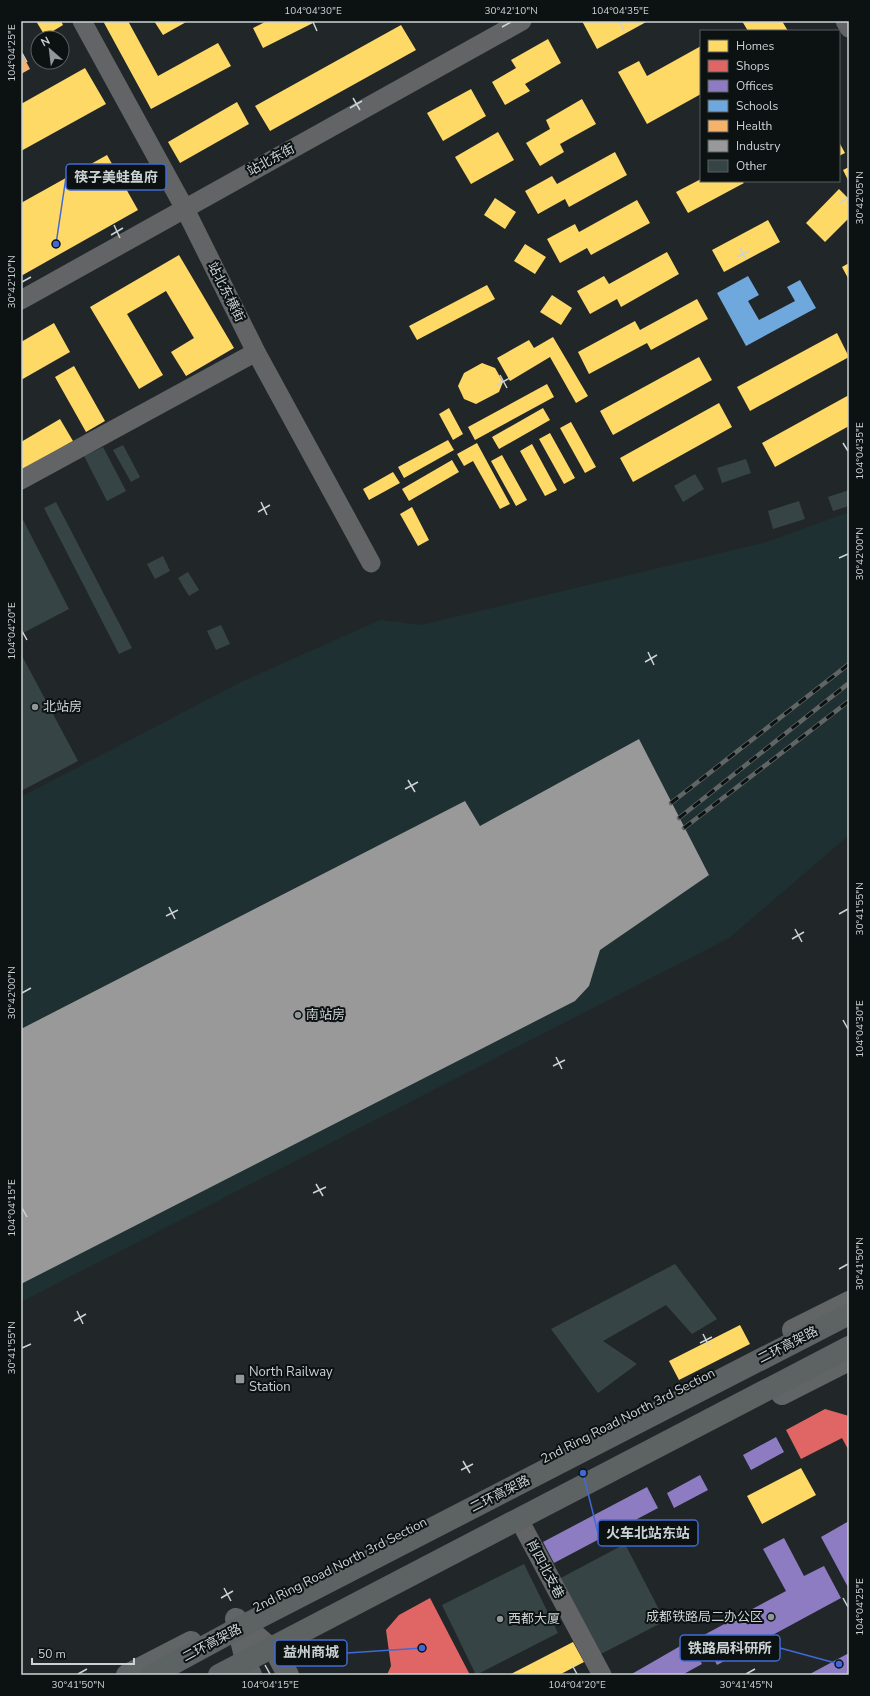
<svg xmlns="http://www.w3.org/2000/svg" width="870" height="1696" viewBox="0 0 870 1696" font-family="'Nunito Sans','Noto Sans SC',sans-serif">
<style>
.built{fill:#1e3032}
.homes{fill:#ffd966}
.shops{fill:#e06666}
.offices{fill:#8e7cc3}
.schools{fill:#6fa8dc}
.health{fill:#f6b26b}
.industry{fill:#999}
.building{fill:#374446}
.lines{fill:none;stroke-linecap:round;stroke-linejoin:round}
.minor{stroke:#626465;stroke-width:19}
.major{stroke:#616566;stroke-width:22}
.rail-casing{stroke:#626565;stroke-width:4.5}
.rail{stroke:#0c1112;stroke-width:3;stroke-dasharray:9;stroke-linecap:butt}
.highway-bridge{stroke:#5d6263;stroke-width:22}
.ticks{fill:none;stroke:#ccd3d4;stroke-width:1.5}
.poi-dot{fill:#909798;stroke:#0c1112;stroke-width:1.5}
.labels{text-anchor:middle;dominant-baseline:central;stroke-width:4;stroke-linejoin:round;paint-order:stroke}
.street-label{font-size:13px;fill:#ccd3d4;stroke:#0c1112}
.poi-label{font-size:13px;fill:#ccd3d4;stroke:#0c1112;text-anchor:start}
.leader{fill:none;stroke:#4069d7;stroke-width:1.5}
.callout-dot{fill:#4069d7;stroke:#0c1112;stroke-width:1.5}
.callout{fill:#0c1112;stroke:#4069d7;stroke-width:1.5}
.callout-label{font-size:14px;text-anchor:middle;font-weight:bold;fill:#ccd3d4}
.neatline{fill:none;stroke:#ccd3d4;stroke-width:1.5}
.ticks-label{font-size:10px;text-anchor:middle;fill:#ccd3d4}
</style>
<rect width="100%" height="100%" fill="#212728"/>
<path class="built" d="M 849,512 L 849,835 L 729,938 L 21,1302 L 21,797 L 241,682 L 380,620 L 421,625 L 767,542 Z"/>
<path class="homes" d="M 36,21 L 61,21 L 63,25 L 45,36 Z
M 103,21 L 128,21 L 158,76 L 218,43 L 231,66 L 151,109 Z
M 154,21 L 188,21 L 163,35 Z
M 267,21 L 317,21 L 263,48 L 253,28 Z
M 582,21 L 648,21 L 597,49 Z
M 742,21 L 782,21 L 788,31 L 748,31 Z
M 401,25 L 416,50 L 270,131 L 255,106 Z
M 548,39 L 561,63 L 525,84 L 530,91 L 505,105 L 492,82 L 516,68 L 511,60 Z
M 701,46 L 701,94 L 647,124 L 618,72 L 639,61 L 647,76 Z
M 85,68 L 106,104 L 21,151 L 21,104 Z
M 471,89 L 486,116 L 443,141 L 427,113 Z
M 582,99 L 596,124 L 560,144 L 564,152 L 540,166 L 526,143 L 550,129 L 546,120 Z
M 237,102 L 249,124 L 180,163 L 168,142 Z
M 498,132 L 514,160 L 471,184 L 455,157 Z
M 839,142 L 845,153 L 839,156 Z
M 615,152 L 627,175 L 569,207 L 565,199 L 538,214 L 525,191 L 552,176 L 557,184 Z
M 107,155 L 138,210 L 21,276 L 21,203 Z
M 849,167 L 849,182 L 843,170 Z
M 701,179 L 701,181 L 742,181 L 744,183 L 688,213 L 676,192 Z
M 839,189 L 849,199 L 849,218 L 825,242 L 806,223 Z
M 495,198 L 516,212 L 505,229 L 484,215 Z
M 637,200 L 650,223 L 591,255 L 587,248 L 560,263 L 547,239 L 575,224 L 579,232 Z
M 768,220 L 780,242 L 724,272 L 712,250 Z
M 525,244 L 546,257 L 535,274 L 514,261 Z
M 667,252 L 679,274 L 621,307 L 617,299 L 590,314 L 577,291 L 604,276 L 609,284 Z
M 179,255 L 234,348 L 186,376 L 171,352 L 194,338 L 166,291 L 127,314 L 163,375 L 139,389 L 90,307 Z
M 849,263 L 849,280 L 842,267 Z
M 487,285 L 495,299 L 417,340 L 409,326 Z
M 552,295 L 572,308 L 561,325 L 540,312 Z
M 697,299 L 708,319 L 651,350 L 647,343 L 589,374 L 578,352 L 635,321 L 640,330 Z
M 54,323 L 70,352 L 21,380 L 21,342 Z
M 837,333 L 849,357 L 750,411 L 737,387 Z
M 553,337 L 588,396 L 576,403 L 550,357 L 510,381 L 497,358 L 529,340 L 534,348 Z
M 699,357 L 712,380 L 613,435 L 600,411 Z
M 482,363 L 495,368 L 503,382 L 499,392 L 476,404 L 464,399 L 458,386 L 464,373 Z
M 74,366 L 105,421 L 86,432 L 55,377 Z
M 547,384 L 554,397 L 475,440 L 468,427 Z
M 849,395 L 849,426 L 775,467 L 762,443 Z
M 719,403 L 732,427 L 633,482 L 620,458 Z
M 449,408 L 463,434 L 453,440 L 439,414 Z
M 543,408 L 550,420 L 499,449 L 492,437 Z
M 60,419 L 73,441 L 21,471 L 21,442 Z
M 571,422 L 596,467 L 585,473 L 560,428 Z
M 550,433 L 575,478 L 564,484 L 539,439 Z
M 448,440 L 454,450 L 404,478 L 398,467 Z
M 477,443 L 510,504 L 500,509 L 473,461 L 464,466 L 457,454 Z
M 532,444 L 557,490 L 545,496 L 520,451 Z
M 502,455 L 527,500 L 516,506 L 491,461 Z
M 452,460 L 459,472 L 409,501 L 402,489 Z
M 393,472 L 400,483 L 369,500 L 363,489 Z
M 412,507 L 429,540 L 418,546 L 400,514 Z
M 740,1325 L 750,1344 L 679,1380 L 669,1361 Z
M 801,1468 L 816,1495 L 762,1524 L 747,1496 Z
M 573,1642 L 584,1662 L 559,1675 L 509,1675 Z"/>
<path class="shops" d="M 825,1409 L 849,1416 L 849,1451 L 842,1438 L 801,1459 L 786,1430 Z
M 430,1598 L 470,1675 L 387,1675 L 391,1666 L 386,1630 L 399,1615 Z"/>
<path class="offices" d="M 776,1437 L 784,1452 L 751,1470 L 743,1455 Z
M 700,1475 L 708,1490 L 674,1508 L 667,1493 Z
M 647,1487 L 658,1508 L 554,1563 L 543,1542 Z
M 849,1521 L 849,1589 L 821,1537 Z
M 784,1538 L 804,1576 L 824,1566 L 841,1598 L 717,1665 L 702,1636 L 786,1591 L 763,1549 Z
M 689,1641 L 702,1664 L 682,1675 L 630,1675 Z
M 849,1653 L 849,1675 L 808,1675 Z"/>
<path class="schools" d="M 748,276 L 759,295 L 748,301 L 759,320 L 795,301 L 787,287 L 800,280 L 816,308 L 746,346 L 717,293 Z"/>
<path class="health" d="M 21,52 L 30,69 L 21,74 Z"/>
<path class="industry" d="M 639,739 L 709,875 L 600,950 L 589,986 L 575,1001 L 21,1284 L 21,1029 L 465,801 L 480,826 Z"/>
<path class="building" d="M 123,445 L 140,477 L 131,482 L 113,450 Z
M 103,447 L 126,491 L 107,501 L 84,456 Z
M 746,459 L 751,473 L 722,483 L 717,468 Z
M 695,474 L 704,489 L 683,502 L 674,486 Z
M 849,490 L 849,506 L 833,511 L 828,497 Z
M 799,501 L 805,519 L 773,529 L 768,511 Z
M 56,502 L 132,648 L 119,654 L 44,508 Z
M 21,516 L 69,609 L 21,634 Z
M 163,556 L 170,571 L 155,579 L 147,564 Z
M 188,572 L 199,590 L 189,596 L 178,578 Z
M 221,625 L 230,644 L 216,650 L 207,631 Z
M 21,654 L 78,761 L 21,791 Z
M 675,1264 L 717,1319 L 692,1334 L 666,1305 L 603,1341 L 637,1364 L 598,1393 L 551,1329 Z
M 625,1544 L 665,1621 L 597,1656 L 557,1580 Z
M 524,1564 L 558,1633 L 476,1675 L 442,1605 Z"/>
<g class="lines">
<path class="minor" d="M 82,21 L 185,209 L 256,352 L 371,563
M 845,21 L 849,28
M 21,300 L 522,21
M 21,480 L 256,352
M 523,1527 L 602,1675"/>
<path class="major" d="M 793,1330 L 849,1302
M 782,1394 L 849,1360
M 236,1619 L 277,1654 L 288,1675
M 236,1619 L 248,1669 L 251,1675
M 127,1675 L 191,1642"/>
<g class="rail-casing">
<path id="rail" d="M 671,803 L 849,664
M 679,818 L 849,683
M 684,828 L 849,701"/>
</g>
<use href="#rail" class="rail"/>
<path class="highway-bridge" d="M 152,1675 L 233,1631 L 849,1314
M 219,1675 L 849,1347"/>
</g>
<path class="ticks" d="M 313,22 L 317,31M 620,22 L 624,31M 502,27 L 511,22M 22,53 L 27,62M 353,98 L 360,110M 350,108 L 362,101M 839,203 L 848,198M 114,225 L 120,238M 111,235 L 123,228M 740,248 L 746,260M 737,257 L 749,251M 22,282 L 31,277M 500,375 L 507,388M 497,385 L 510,378M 843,443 L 848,451M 261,502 L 267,515M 258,512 L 270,505M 839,558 L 848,554M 22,631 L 27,640M 648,652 L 654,665M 645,662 L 657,655M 408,780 L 415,792M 405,789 L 418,782M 169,907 L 175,919M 839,914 L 848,909M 166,916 L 178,910M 795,929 L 802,942M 792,939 L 804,932M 22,993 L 31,988M 843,1020 L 848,1029M 556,1057 L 562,1069M 553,1066 L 565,1060M 316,1184 L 323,1196M 313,1193 L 326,1187M 22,1208 L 27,1217M 839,1269 L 848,1264M 77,1311 L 83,1324M 74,1321 L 86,1314M 703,1334 L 709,1346M 700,1343 L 712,1337M 22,1348 L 31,1344M 463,1461 L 470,1473M 461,1470 L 473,1464M 224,1588 L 231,1601M 221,1598 L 233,1591M 843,1598 L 848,1607M 265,1665 L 270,1674M 572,1665 L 577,1674M 78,1674 L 87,1669M 746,1674 L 755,1669"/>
<g class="poi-dot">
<circle cx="35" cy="707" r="4"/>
<circle cx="298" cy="1015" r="4"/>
<rect x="235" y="1374" width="10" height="10" rx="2"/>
<circle cx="771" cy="1617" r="4"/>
<circle cx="500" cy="1619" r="4"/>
</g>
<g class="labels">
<g class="street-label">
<text transform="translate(271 160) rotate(-29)">站北东街</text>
<text transform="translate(226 292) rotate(63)">站北东横街</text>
<text transform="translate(788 1345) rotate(-27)">二环高架路</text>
<text transform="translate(628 1416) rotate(-27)">2nd Ring Road North 3rd Section</text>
<text transform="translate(500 1494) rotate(-27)">二环高架路</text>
<text transform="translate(340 1565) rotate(-27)">2nd Ring Road North 3rd Section</text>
<text transform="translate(545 1569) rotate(62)">肖四北支巷</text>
<text transform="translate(212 1643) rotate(-28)">二环高架路</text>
</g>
<g class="poi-label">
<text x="43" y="707">北站房</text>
<text x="306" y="1015">南站房</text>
<text x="249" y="1372">North Railway<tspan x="249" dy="15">Station</tspan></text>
<text x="763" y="1617" text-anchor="end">成都铁路局二办公区</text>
<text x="508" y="1619">西都大厦</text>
</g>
</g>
<path class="leader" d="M56 244L66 177M583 1473L598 1533M839 1664L780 1648M422 1648L347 1653"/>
<g class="callout-dot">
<circle cx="56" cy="244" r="4"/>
<circle cx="583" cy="1473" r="4"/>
<circle cx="839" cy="1664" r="4"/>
<circle cx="422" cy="1648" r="4"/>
</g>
<g class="callout">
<rect x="66" y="164" width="100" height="26" rx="4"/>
<rect x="598" y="1520" width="100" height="26" rx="4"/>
<rect x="680" y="1635" width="100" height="26" rx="4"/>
<rect x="275" y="1640" width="72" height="26" rx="4"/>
</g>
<g class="callout-label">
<text x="116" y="182">筷子美蛙鱼府</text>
<text x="648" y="1538">火车北站东站</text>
<text x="730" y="1653">铁路局科研所</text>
<text x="311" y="1657">益州商城</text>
</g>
<rect width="870" height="1696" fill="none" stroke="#0c1112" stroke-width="44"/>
<rect x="700" y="30" width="140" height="152" fill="#0c1112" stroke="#595f60"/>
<rect x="708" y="40" width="20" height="12" fill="#ffd966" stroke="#595f60"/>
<text x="736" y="50" font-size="12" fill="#ccd3d4">Homes</text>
<rect x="708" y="60" width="20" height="12" fill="#e06666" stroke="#595f60"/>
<text x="736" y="70" font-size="12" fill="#ccd3d4">Shops</text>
<rect x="708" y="80" width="20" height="12" fill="#8e7cc3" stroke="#595f60"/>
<text x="736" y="90" font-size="12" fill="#ccd3d4">Offices</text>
<rect x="708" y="100" width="20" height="12" fill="#6fa8dc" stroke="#595f60"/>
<text x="736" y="110" font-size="12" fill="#ccd3d4">Schools</text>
<rect x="708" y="120" width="20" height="12" fill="#f6b26b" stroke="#595f60"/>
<text x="736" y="130" font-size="12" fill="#ccd3d4">Health</text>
<rect x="708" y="140" width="20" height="12" fill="#999999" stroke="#595f60"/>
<text x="736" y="150" font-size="12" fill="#ccd3d4">Industry</text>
<rect x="708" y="160" width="20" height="12" fill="#374446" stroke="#595f60"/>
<text x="736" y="170" font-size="12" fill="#ccd3d4">Other</text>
<g transform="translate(50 50) rotate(332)"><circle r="19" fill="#0c1112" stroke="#595f60"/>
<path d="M0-3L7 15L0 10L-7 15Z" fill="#909798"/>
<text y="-6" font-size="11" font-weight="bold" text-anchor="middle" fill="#ccd3d4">N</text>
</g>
<path d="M32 1658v6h102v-6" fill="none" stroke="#ccd3d4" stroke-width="2"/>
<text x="38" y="1658" font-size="12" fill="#ccd3d4" stroke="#0c1112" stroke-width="3" paint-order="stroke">50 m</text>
<rect x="22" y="22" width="826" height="1652" class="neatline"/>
<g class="ticks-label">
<text x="313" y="14">104°04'30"E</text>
<text x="511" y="14">30°42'10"N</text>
<text x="620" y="14">104°04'35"E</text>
<text transform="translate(11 53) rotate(-90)" y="4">104°04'25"E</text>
<text transform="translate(859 198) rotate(-90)" y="4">30°42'05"N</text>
<text transform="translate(11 282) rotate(-90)" y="4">30°42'10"N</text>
<text transform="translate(859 451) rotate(-90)" y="4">104°04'35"E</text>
<text transform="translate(859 554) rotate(-90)" y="4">30°42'00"N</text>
<text transform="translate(11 631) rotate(-90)" y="4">104°04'20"E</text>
<text transform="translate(859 909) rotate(-90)" y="4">30°41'55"N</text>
<text transform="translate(11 993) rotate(-90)" y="4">30°42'00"N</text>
<text transform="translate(859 1029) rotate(-90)" y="4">104°04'30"E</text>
<text transform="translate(11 1208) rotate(-90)" y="4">104°04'15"E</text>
<text transform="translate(859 1264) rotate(-90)" y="4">30°41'50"N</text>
<text transform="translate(11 1348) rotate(-90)" y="4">30°41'55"N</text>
<text transform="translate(859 1607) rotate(-90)" y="4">104°04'25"E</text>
<text x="78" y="1688">30°41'50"N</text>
<text x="270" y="1688">104°04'15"E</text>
<text x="577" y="1688">104°04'20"E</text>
<text x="746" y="1688">30°41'45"N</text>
</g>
</svg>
